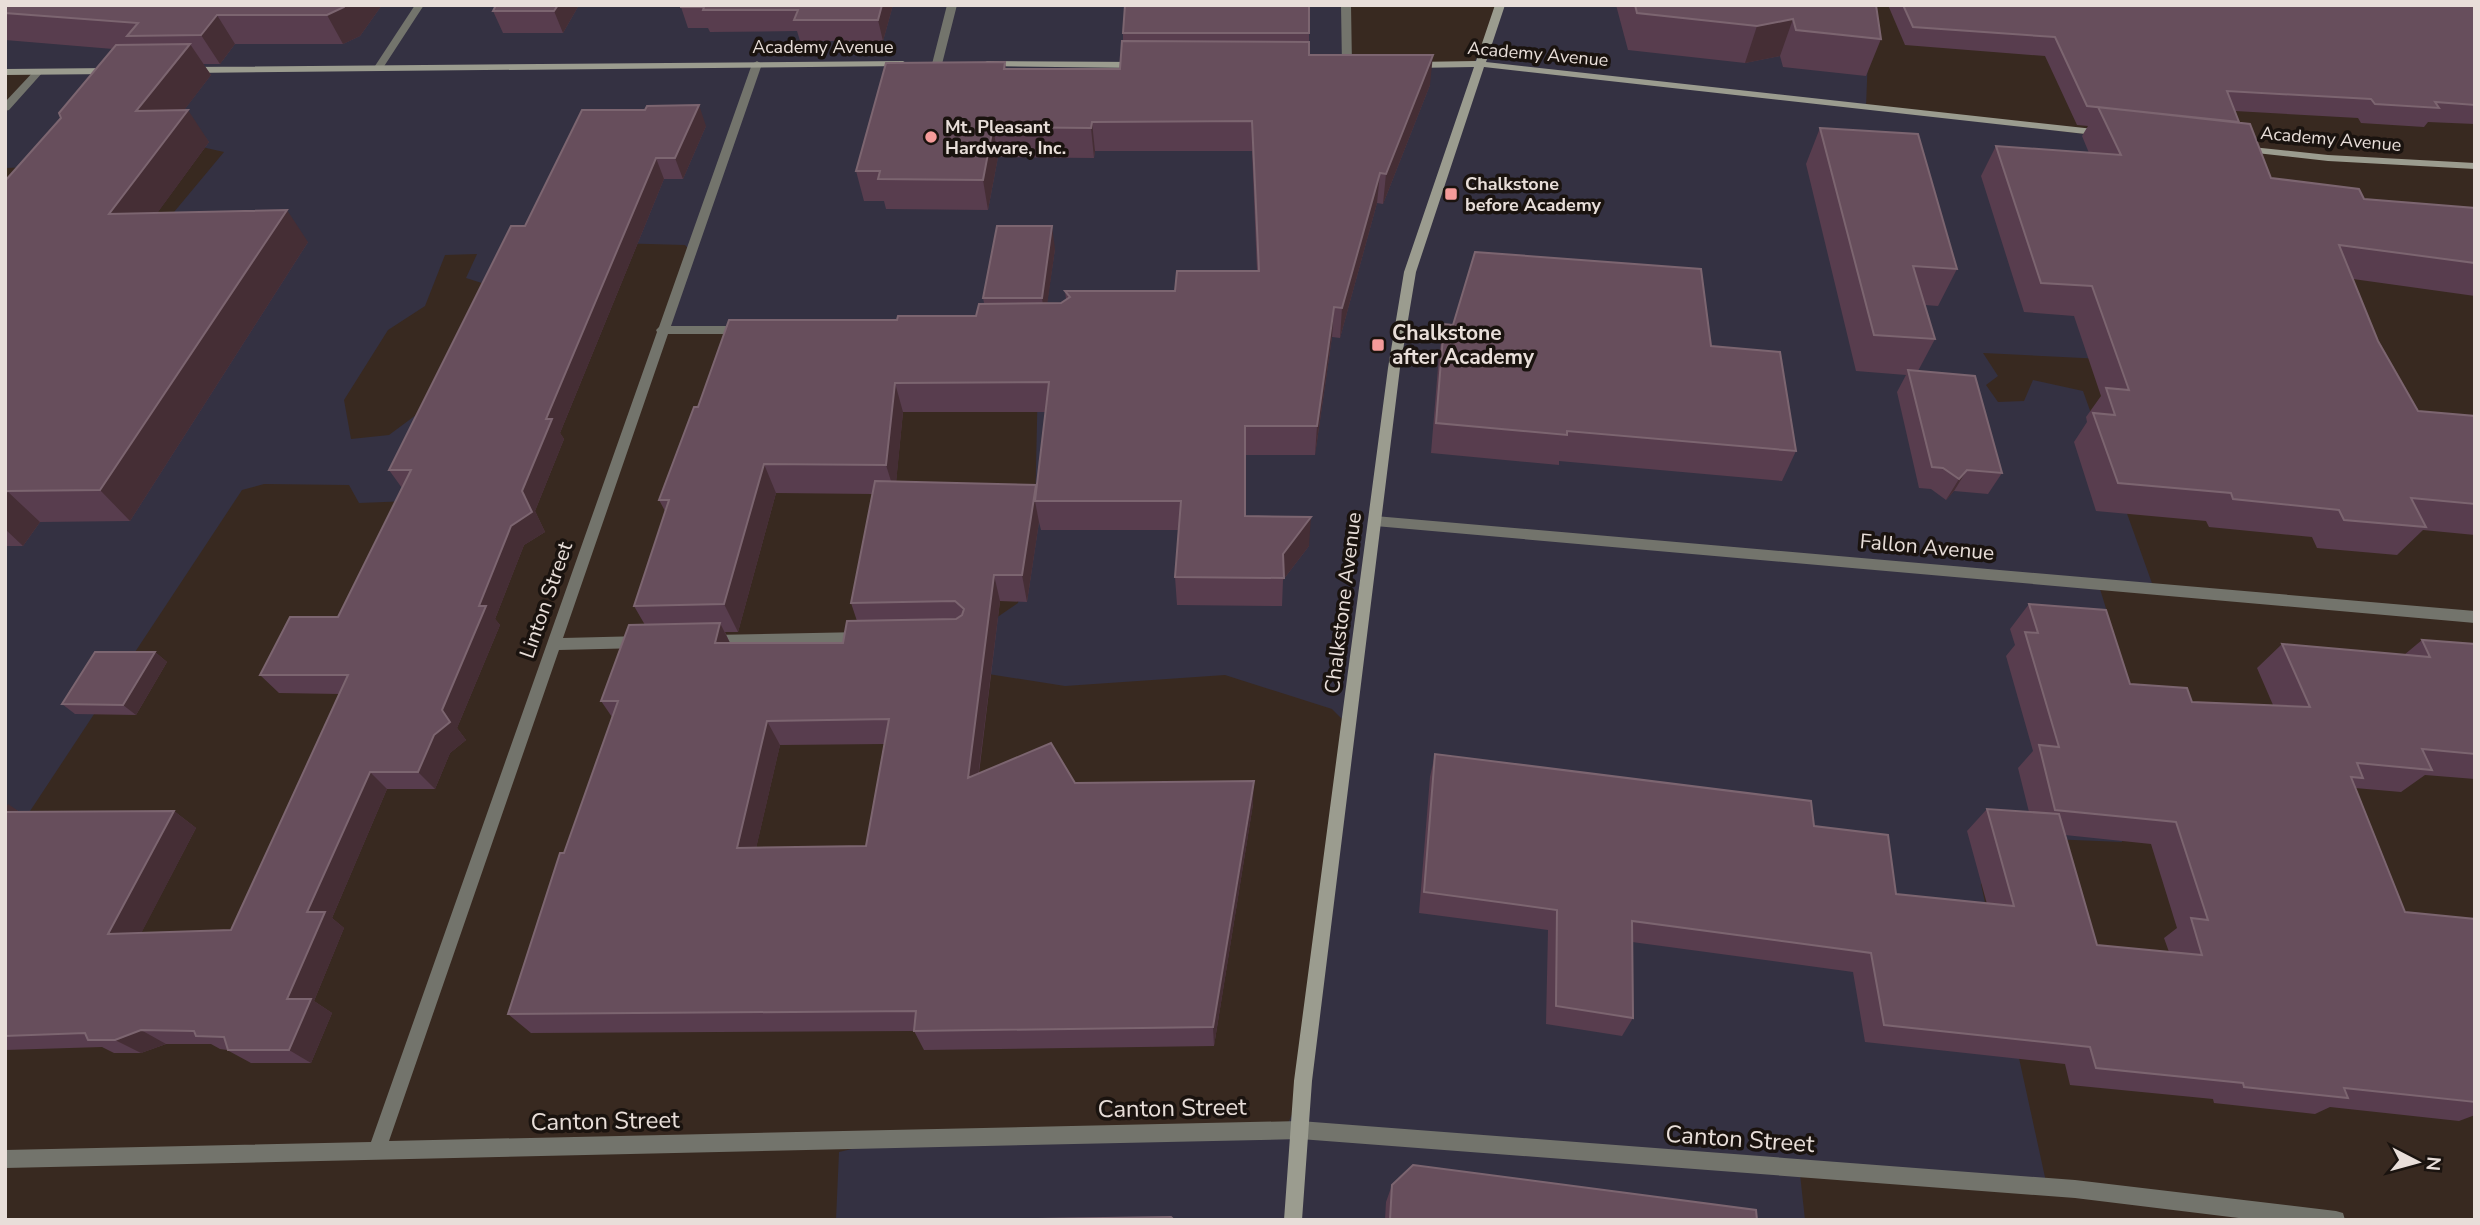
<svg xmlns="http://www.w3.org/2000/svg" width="2480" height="1225" viewBox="0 0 2480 1225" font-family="'Nunito Sans',sans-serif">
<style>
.commercial{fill:#343142}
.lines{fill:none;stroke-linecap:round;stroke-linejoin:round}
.street{fill:#73746c;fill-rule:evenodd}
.secondary{fill:#9b9c8f;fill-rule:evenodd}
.wall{fill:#583d4e;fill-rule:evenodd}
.shaded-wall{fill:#452e35}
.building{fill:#674e5c;stroke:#7c6570;stroke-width:2;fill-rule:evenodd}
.poi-dot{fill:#f59b9a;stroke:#1a130f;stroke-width:2.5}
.labels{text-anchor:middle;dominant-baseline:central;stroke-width:7;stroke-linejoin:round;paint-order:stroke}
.far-street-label{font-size:18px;fill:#e8ded9;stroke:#1a130f}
.far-poi-label{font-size:18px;font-weight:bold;fill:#e8ded9;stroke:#1a130f;text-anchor:start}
.poi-label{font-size:21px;font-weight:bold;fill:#e8ded9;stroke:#1a130f;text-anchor:start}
.street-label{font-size:21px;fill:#e8ded9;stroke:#1a130f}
.near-street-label{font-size:24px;fill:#e8ded9;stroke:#1a130f}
</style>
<rect width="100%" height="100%" fill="#382920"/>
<path class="commercial" d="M 5,5 L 1349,5 L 1352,66 L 1473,64 L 1483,46 L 1496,5 L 1870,5 L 1866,107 L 2093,135 L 2204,364 L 1983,353 L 1998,376 L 1986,385 L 1998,402 L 2024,401 L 2033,380 L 2083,391 L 2153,586 L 2100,589 L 2156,770 L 2116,781 L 2122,842 L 2029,838 L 1981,884 L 2048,1191 L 1800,1174 L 1805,1220 L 836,1220 L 839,1152 L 873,1144 L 1283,1134 L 1294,1110 L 1344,721 L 1332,709 L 1225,675 L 1065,686 L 982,673 L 961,642 L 1018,603 L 1035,515 L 1039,330 L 672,331 L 670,318 L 692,253 L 685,245 L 540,241 L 485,284 L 466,278 L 477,254 L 445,255 L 425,306 L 388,330 L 344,400 L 351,439 L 389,435 L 416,415 L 450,422 L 410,501 L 359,503 L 349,485 L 264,484 L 242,490 L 5,849 L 5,415 L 224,152 L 162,138 L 34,167 L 5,168 L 5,113 L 37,78 L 30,73 L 5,73 Z"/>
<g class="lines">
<path class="street" d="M 415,5 L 424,5 L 381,71 L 375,71 L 373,69 Z
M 947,5 L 957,5 L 942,64 L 937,67 L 932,64 Z
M 1341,5 L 1351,5 L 1352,66 L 1347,69 L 1342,66 Z
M 757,61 L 762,64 L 671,326 L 742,326 L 748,330 L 742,334 L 668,334 L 563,638 L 643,636 L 648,638 L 650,642 L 648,646 L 643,648 L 559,650 L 389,1141 L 1300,1121 L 2075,1180 L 2336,1211 L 2343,1213 L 2345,1220 L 2255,1220 L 2075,1198 L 1300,1139 L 5,1168 L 5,1150 L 371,1142 L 657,332 L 656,330 L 659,327 L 752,64 Z
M 35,70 L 43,72 L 9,110 L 5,111 L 5,102 Z
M 1375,516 L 2475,611 L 2475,623 L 1375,526 L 1368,521 Z
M 863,632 L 868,634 L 870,638 L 868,642 L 863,644 L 712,647 L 707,645 L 705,641 L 707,637 L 712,635 Z"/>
<path class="secondary" d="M 1495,5 L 1505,5 L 1486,62 L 2103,130 L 2108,133 L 2103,136 L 1484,67 L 1416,272 L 1400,368 L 1312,1081 L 1302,1220 L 1284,1220 L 1294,1081 L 1388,368 L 1404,272 L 1474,67 L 1414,68 L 1409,65 L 1414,62 L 1476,61 Z
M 903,61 L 908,64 L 906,66 L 189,73 L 184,70 L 189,67 Z
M 987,61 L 1138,62 L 1143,65 L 1138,68 L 984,66 L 982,64 Z
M 5,69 L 112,68 L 117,71 L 112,74 L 5,75 Z
M 2242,146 L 2328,155 L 2475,163 L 2475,169 L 2328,161 L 2238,151 L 2237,149 Z"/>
</g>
<path class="wall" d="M 5,5 L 382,5 L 360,36 L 343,44 L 235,44 L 220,64 L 203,64 L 211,75 L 184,110 L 209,142 L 157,213 L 308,242 L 130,521 L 40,522 L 23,546 L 5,546 L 5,181 L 61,118 L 113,49 L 5,40 Z
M 579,5 L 563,33 L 503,33 L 493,11 Z
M 681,5 L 893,5 L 883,41 L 800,41 L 797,31 L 710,32 L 708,28 L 688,28 L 681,7 Z
M 1616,5 L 1876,5 L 1881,39 L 1866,76 L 1783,67 L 1780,56 L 1745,63 L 1628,50 Z
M 1888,5 L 2475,5 L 2475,124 L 2428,122 L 2424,127 L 2361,123 L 2358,118 L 2235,111 L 2239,122 L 2271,178 L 2364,199 L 2475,208 L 2475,296 L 2353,279 L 2378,341 L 2418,411 L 2475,416 L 2475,535 L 2423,530 L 2397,555 L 2317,548 L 2312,537 L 2209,527 L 2206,521 L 2096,511 L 2074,442 L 2087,422 L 2086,417 L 2101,396 L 2074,316 L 2024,312 L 1981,176 L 1996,146 L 2089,153 L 2082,136 L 2088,126 L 2077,125 L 2045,56 L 1905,45 Z
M 1123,33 L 1309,33 L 1309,55 L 1430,85 L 1383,204 L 1377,203 L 1340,338 L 1332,337 L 1315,455 L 1245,455 L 1245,516 L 1309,546 L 1283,580 L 1282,606 L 1177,605 L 1175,577 L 1179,530 L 1041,530 L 1039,522 L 1027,602 L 1000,601 L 979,773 L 1253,804 L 1214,1046 L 924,1050 L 914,1031 L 531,1033 L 508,1014 L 612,717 L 601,701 L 645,625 L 634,606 L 665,511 L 659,500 L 698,407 L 897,320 L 976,316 L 984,303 L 983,298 L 1055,249 L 1047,303 L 1061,303 L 1066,299 L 1065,291 L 1175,291 L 1257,271 L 1252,151 L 1095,151 L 1094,158 L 998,157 L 988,210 L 886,209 L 884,201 L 864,201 L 856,171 L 1005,62 L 1006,69 L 1120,69 L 1123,41 ZM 903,412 L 1046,412 L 1037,490 L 1036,485 L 896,482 ZM 776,493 L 872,494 L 851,603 L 857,621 L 843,643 L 730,643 L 725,632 L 738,632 ZM 884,744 L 866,846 L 756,848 L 780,745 Z
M 706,126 L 683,179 L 664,179 L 560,433 L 564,439 L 535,511 L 545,532 L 524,545 L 495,619 L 500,625 L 457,728 L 466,740 L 450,753 L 435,789 L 387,789 L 332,918 L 344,928 L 314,1001 L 332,1013 L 311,1063 L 251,1063 L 227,1050 L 220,1049 L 211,1044 L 166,1044 L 141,1053 L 114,1053 L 102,1047 L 5,1050 L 5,804 L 20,812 L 174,811 L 196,828 L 141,933 L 231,930 L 340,694 L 279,693 L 260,675 L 338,617 L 402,488 L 389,470 L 525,226 Z
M 1820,128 L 1957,269 L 1938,306 L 1925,305 L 1935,339 L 1918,371 L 2002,473 L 1988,494 L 1954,491 L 1946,500 L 1931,489 L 1919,488 L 1897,392 L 1906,375 L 1856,371 L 1806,164 Z
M 1444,324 L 1711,346 L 1796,451 L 1782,481 L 1559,461 L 1559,465 L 1431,453 L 1439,355 Z
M 2029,604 L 2130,684 L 2192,702 L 2273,705 L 2257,668 L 2282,644 L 2404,655 L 2422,640 L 2475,644 L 2475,779 L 2425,775 L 2401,792 L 2355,788 L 2405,912 L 2475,919 L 2475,1115 L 2459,1121 L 2330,1107 L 2315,1114 L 2214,1103 L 2213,1099 L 2070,1085 L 2065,1064 L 1865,1042 L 1853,972 L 1632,942 L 1633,1018 L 1622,1036 L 1546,1024 L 1548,930 L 1419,913 L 1430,777 L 1435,754 L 1814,826 L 1896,894 L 1987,904 L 1967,831 L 1987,809 L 2029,812 L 2018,768 L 2033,751 L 2006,656 L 2015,645 L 2010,629 ZM 2065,835 L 2151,844 L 2177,928 L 2164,938 L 2169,952 L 2097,945 Z
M 155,652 L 167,662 L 136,715 L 75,714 L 62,704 Z
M 1392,1185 L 1757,1220 L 1385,1220 L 1386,1202 Z"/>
<path class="shaded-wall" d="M 345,5 L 382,5 L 360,36 L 343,44 L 327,15 Z
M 558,5 L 579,5 L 563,33 L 554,11 Z
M 882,5 L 893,5 L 883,41 L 878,20 Z
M 217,15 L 235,44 L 220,64 L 201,35 Z
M 1793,19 L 1780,56 L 1745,63 L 1757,26 Z
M 190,44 L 211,75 L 159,143 L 136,111 Z
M 1433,55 L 1430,85 L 1383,204 L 1386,174 Z
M 699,105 L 706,126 L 683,179 L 675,158 Z
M 188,110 L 209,142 L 134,245 L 109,214 Z
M 1092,122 L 1095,151 L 1094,158 L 1091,128 Z
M 993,127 L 998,157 L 988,210 L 983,180 Z
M 656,158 L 664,179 L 560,433 L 564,439 L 535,511 L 545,532 L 524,545 L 495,619 L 500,625 L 457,728 L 466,740 L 450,753 L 435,789 L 418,772 L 522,491 L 546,419 Z
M 1380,173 L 1377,203 L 1340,338 L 1342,308 Z
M 287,210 L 308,242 L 130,521 L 100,490 Z
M 1052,226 L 1055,249 L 1045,320 L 1042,298 Z
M 1334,307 L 1332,337 L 1315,455 L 1317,426 Z
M 895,383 L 903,412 L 895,494 L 886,465 Z
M 764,464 L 776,493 L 738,632 L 724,604 Z
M 1967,470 L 1954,491 L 1946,500 L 1959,479 Z
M 1036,485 L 1039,501 L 1035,501 L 1039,522 L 1027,602 L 1022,575 Z
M 7,491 L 40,522 L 23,546 L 5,529 L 5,494 Z
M 1311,517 L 1309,546 L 1283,580 L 1283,554 Z
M 994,575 L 1000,601 L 975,801 L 968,778 Z
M 720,623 L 733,649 L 715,643 Z
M 155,652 L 167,662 L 136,715 L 123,705 Z
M 767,721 L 780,745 L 751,870 L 737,848 Z
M 370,772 L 387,789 L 332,918 L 344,928 L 314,1001 L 332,1013 L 311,1063 L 289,1050 L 287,999 L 307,912 Z
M 1254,781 L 1253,804 L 1214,1046 L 1213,1027 Z
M 8,804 L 33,821 L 5,814 L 5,809 Z
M 174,811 L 196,828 L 133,949 L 108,934 Z
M 141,1030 L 166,1044 L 141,1053 L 115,1040 Z"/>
<path class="building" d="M 5,5 L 345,5 L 344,7 L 327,15 L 217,15 L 201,35 L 127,36 L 138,23 L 5,13 Z
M 496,5 L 558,5 L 554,11 L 493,11 Z
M 681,5 L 882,5 L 878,20 L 794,20 L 798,10 L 703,10 L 704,7 L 681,7 Z
M 1125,5 L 1309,5 L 1309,33 L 1123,33 Z
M 1635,5 L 1876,5 L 1881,39 L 1796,30 L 1793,19 L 1757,26 L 1637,13 Z
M 1903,5 L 2475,5 L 2475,105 L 2435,102 L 2439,108 L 2375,104 L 2371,99 L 2227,91 L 2239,122 L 2087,106 L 2055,37 L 1913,27 Z
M 1122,41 L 1309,42 L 1309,55 L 1433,55 L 1386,174 L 1380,173 L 1342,308 L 1334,307 L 1317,426 L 1245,426 L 1245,516 L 1311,517 L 1283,554 L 1284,578 L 1175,577 L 1181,501 L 1035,501 L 1049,382 L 895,383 L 886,465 L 764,464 L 724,604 L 634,606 L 669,500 L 659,500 L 694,407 L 698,407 L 729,320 L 897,320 L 898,316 L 976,316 L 979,304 L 1061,303 L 1070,297 L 1065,291 L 1175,291 L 1177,271 L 1259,271 L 1252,121 L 1092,122 L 1091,128 L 993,127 L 983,180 L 878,179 L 880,171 L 856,171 L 886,63 L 1005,62 L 1004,69 L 1120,69 Z
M 190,44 L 136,111 L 188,110 L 109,214 L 287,210 L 100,490 L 7,491 L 5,494 L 5,181 L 61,118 L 59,113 L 116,45 Z
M 699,105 L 675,158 L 656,158 L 546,419 L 552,419 L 522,491 L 532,512 L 511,526 L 479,606 L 486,606 L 442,710 L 450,722 L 434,735 L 418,772 L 370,772 L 307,912 L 325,912 L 287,999 L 311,999 L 289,1050 L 228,1050 L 224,1037 L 196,1036 L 194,1031 L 141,1030 L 115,1040 L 88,1040 L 85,1033 L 5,1036 L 5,812 L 174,811 L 108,934 L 231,930 L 348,675 L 260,675 L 290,617 L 338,617 L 411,470 L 389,470 L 511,226 L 525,226 L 582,110 L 645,110 L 647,106 Z
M 2098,107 L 2250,124 L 2271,178 L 2359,189 L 2364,199 L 2475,208 L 2475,263 L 2339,245 L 2378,341 L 2418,411 L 2475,416 L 2475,504 L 2411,498 L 2426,527 L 2344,520 L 2339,510 L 2233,499 L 2231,493 L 2118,483 L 2093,413 L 2115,415 L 2106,388 L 2129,390 L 2092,286 L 2041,283 L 1996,146 L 2121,155 Z
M 1820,128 L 1918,134 L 1957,269 L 1913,266 L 1935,339 L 1874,335 Z
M 997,226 L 1052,226 L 1042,298 L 983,298 Z
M 1475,252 L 1701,269 L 1711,346 L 1780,352 L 1796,451 L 1567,431 L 1567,435 L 1436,423 L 1444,324 L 1453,325 Z
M 1908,370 L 1975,376 L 2002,473 L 1967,470 L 1959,479 L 1943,468 L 1932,467 Z
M 875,481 L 1036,485 L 1022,575 L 994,575 L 968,778 L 1051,743 L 1075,783 L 1254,781 L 1213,1027 L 914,1031 L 916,1011 L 508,1014 L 560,853 L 564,853 L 618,701 L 601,701 L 629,625 L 720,623 L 715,643 L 843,643 L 847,621 L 956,619 L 962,615 L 964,609 L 955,601 L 851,603 ZM 889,719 L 866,846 L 737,848 L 767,721 Z
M 2029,604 L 2106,610 L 2130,684 L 2187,688 L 2192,702 L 2310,707 L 2282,644 L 2430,657 L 2422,640 L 2475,644 L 2475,754 L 2422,749 L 2432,770 L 2357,763 L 2363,778 L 2351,777 L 2405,912 L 2475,919 L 2475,1102 L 2344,1088 L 2348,1098 L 2244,1087 L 2243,1083 L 2096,1068 L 2090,1047 L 1884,1025 L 1871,953 L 1632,921 L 1633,1018 L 1556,1006 L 1557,910 L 1424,892 L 1435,754 L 1811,801 L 1814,826 L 1888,835 L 1896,894 L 2014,906 L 1987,809 L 2059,814 L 2097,945 L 2202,955 L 2191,918 L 2208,920 L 2176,822 L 2055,810 L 2039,745 L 2059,747 L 2025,632 L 2038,633 Z
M 95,652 L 155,652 L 123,705 L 62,704 Z
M 1413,1165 L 1756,1210 L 1757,1220 L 1390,1220 L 1392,1185 Z
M 1171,1217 L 1174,1220 L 1038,1220 L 1038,1219 Z"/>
<g class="poi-dot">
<circle cx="931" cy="137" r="7"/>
<rect x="1444" y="187" width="14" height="14" rx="3.5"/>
<rect x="1371" y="338" width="14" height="14" rx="3.5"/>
</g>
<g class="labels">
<g class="far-street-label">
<text x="823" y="47">Academy Avenue</text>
<text transform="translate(1538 54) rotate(5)">Academy Avenue</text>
<text transform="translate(2331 139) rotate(5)">Academy Avenue</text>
</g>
<g class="far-poi-label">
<text x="945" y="127">Mt. Pleasant<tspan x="945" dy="21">Hardware, Inc.</tspan></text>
<text x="1465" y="184">Chalkstone<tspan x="1465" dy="21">before Academy</tspan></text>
</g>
<g class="poi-label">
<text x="1392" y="333">Chalkstone<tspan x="1392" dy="24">after Academy</tspan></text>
</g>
<g class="street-label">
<text transform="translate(1927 547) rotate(5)">Fallon Avenue</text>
<text transform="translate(546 600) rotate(-71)">Linton Street</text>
<text transform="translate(1343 603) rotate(-83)">Chalkstone Avenue</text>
</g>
<g class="near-street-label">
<text transform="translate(1172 1108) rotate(-1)">Canton Street</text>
<text transform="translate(605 1121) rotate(-1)">Canton Street</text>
<text transform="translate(1740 1139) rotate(4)">Canton Street</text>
</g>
</g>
<rect width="2480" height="1225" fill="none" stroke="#e8ded9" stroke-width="14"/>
<g transform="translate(2417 1162) rotate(96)" stroke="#1a130f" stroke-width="5" paint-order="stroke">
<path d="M0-5L12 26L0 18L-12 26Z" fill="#e8ded9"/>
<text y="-10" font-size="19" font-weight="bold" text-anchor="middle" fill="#e8ded9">N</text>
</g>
</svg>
